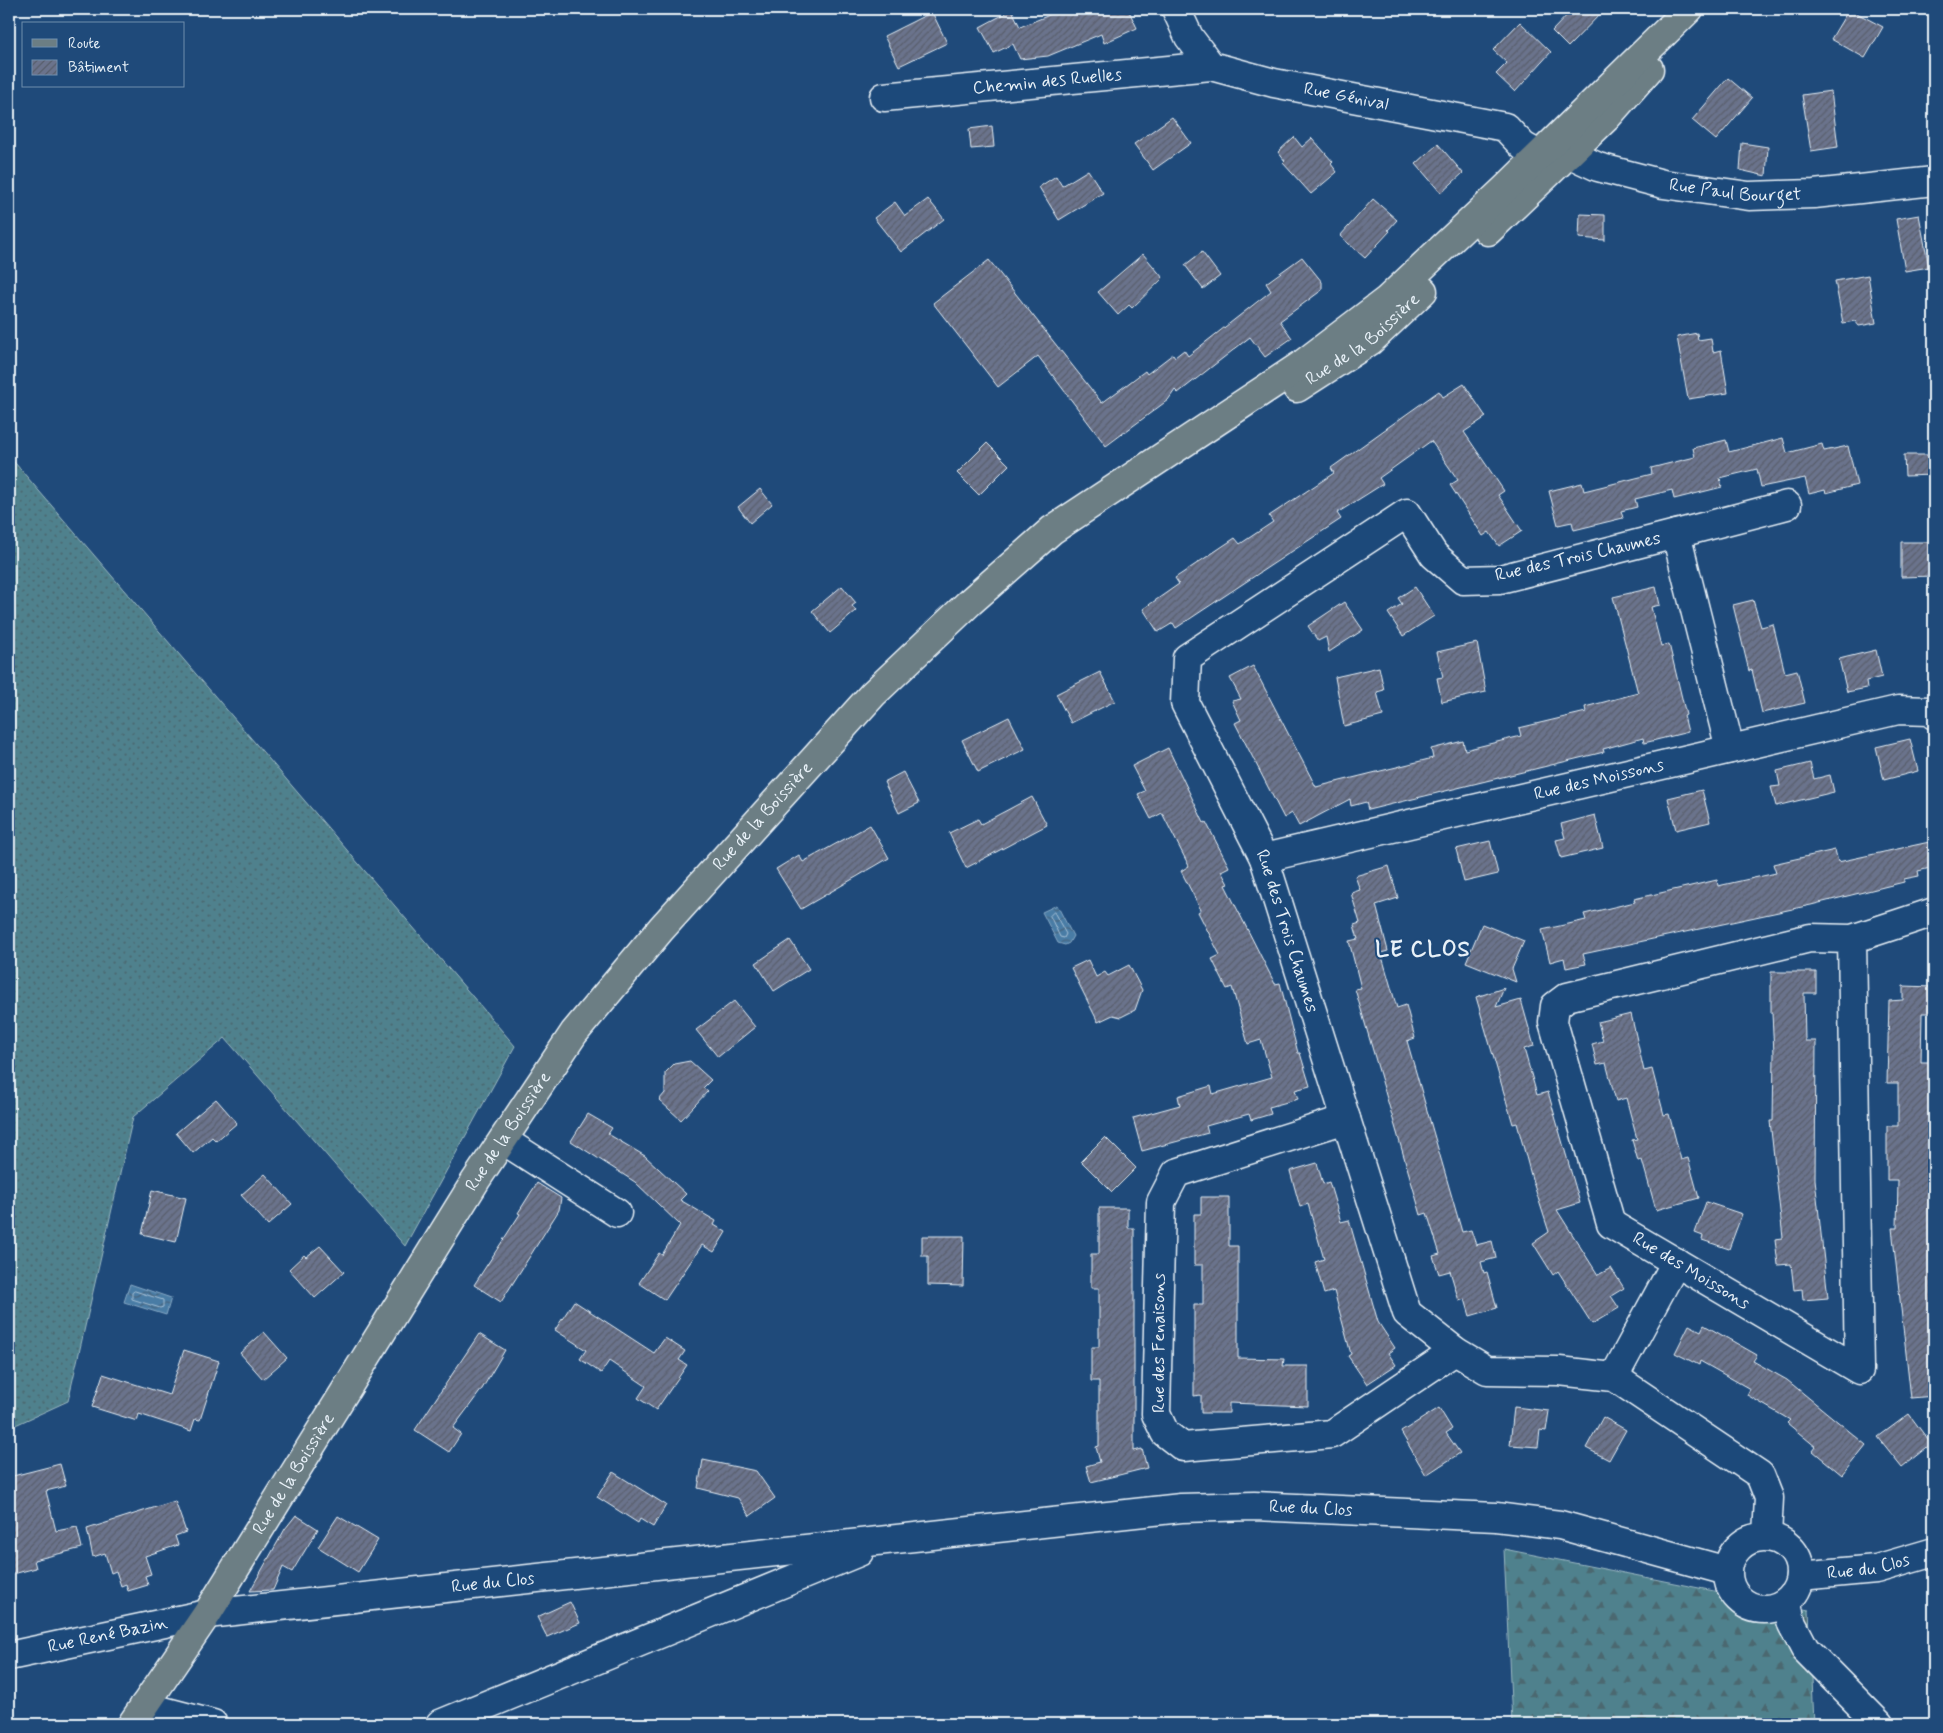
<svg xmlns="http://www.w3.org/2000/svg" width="1943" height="1733" viewBox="0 0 1943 1733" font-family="Mynerve,sans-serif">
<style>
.grass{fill:url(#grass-dots);stroke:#9cb9c2}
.forest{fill:url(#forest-firs);stroke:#9cb9c2}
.water{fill:url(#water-waves);stroke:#88aac6}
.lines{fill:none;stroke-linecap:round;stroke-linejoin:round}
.shore{stroke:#a8c2d7;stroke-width:1}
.building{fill:url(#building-hatch);stroke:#e8f1f8}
.minor-casing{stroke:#e8f1f8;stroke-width:31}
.major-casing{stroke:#e8f1f8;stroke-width:31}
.minor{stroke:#1f4a7a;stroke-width:28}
.major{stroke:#6c7e84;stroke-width:28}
.labels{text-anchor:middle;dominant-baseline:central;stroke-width:4;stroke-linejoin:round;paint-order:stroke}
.street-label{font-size:18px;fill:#e8f1f8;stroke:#1f4a7a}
.district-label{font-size:22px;font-weight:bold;letter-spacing:1px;fill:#e8f1f8;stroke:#1f4a7a}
</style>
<defs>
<pattern id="grass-dots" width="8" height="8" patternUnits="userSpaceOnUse" patternTransform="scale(1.25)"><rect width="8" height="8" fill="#4f818d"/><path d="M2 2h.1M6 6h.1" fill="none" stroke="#4b676f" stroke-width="1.8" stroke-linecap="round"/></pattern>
<pattern id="forest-firs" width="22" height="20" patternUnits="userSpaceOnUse" patternTransform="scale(1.25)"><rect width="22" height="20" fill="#4f818d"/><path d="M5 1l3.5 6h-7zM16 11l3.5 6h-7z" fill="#4b676f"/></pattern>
<pattern id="water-waves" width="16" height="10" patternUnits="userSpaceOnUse" patternTransform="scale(1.25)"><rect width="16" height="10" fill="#487ba5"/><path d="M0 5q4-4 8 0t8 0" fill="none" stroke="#47647c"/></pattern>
<pattern id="building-hatch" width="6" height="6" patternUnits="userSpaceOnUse" patternTransform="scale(1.25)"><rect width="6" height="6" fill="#6b738c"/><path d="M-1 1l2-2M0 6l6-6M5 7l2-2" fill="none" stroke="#585e6b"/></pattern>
</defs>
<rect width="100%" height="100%" fill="#1f4a7a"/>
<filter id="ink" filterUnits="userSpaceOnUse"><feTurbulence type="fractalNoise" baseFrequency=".02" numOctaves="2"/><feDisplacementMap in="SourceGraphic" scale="10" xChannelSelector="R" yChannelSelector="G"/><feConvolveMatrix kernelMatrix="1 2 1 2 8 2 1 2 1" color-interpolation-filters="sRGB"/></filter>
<g filter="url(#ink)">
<path class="grass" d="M 9,456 L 515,1046 L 405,1246 L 225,1038 L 133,1117 L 68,1401 L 9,1428 Z"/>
<path class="forest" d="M 1504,1549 L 1809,1610 L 1814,1724 L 1512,1724 Z"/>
<path class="water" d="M 1057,905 L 1073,936 L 1069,943 L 1065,945 L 1058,943 L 1042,912 Z
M 130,1284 L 171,1298 L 166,1315 L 124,1302 Z"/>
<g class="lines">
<path class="shore" d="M 1054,912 L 1066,934 L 1064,938 L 1060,937 L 1050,916 Z
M 135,1291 L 163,1300 L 163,1307 L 160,1308 L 132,1299 L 132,1293 Z"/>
</g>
<path class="building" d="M 1064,9 L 1128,9 L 1137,28 L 1104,43 L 1101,34 L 1048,56 L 1020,59 L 1013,44 L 994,53 L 980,27 L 1012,10 L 1020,27 Z
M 1573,9 L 1605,9 L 1568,47 L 1552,31 Z
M 1849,9 L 1883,27 L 1865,58 L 1831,39 Z
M 932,12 L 947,43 L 899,66 L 884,36 Z
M 1520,22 L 1551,52 L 1515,92 L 1496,74 L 1507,63 L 1493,50 Z
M 1728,78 L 1752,98 L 1716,140 L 1692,120 Z
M 1831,91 L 1838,147 L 1811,151 L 1802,95 Z
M 1172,117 L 1191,143 L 1153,170 L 1134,144 Z
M 992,126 L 994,147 L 971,149 L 969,129 Z
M 1294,137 L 1302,147 L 1312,138 L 1333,162 L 1331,164 L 1337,172 L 1311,194 L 1283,163 L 1285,161 L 1278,152 Z
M 1742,143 L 1768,147 L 1766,176 L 1740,170 Z
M 1438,144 L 1463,173 L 1441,193 L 1416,164 Z
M 1088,170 L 1103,193 L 1059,220 L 1039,187 L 1056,176 L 1062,186 Z
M 928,199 L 944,219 L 901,252 L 874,218 L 895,202 L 905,216 Z
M 1373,199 L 1397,220 L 1388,230 L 1390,231 L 1365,258 L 1340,236 Z
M 1580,214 L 1605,215 L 1605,240 L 1579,238 Z
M 1919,215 L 1929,267 L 1905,271 L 1896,219 Z
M 1202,252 L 1220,276 L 1203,289 L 1185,265 Z
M 1143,254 L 1163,278 L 1132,308 L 1129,305 L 1118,315 L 1098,292 Z
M 1302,257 L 1322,282 L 1322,290 L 1280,321 L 1292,338 L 1265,357 L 1250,337 L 1178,393 L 1175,390 L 1168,400 L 1106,446 L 1038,356 L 998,387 L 933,303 L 989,260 L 1102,403 L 1145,371 L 1147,374 L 1173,354 L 1175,357 L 1184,350 L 1188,356 L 1271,291 L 1266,283 Z
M 1868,275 L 1876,323 L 1859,326 L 1855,321 L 1843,323 L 1835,281 Z
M 1697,333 L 1698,340 L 1711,338 L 1713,352 L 1721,350 L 1728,393 L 1688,399 L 1677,337 Z
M 1464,384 L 1486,417 L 1464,432 L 1504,491 L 1498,495 L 1522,531 L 1499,546 L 1489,532 L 1483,536 L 1450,485 L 1458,480 L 1431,441 L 1379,478 L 1383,484 L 1337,513 L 1341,519 L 1176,628 L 1173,623 L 1158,632 L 1143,609 L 1179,584 L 1175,578 L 1235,538 L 1240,544 L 1273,522 L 1269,516 L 1334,473 L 1331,468 L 1439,391 L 1443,397 Z
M 1783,438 L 1787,453 L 1822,444 L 1824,451 L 1848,446 L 1857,485 L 1826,493 L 1825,490 L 1809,494 L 1805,478 L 1761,487 L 1757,469 L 1720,478 L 1722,487 L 1674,499 L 1672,490 L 1635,499 L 1637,507 L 1621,511 L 1623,518 L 1574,530 L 1572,522 L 1558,525 L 1549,491 L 1582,483 L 1584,491 L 1652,474 L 1651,468 L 1695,457 L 1693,448 L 1726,440 L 1729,452 Z
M 987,443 L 1009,465 L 979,495 L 957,473 Z
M 1904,455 L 1934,455 L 1934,475 L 1905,476 Z
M 760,489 L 772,504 L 750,523 L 738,507 Z
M 1901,542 L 1934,542 L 1934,576 L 1901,577 Z
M 842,586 L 856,603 L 852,606 L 856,611 L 830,633 L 812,611 Z
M 1415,587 L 1434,616 L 1403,636 L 1388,613 L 1402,604 L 1398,598 Z
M 1656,587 L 1660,605 L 1651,607 L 1661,646 L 1669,644 L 1686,715 L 1684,716 L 1688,732 L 1644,743 L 1643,738 L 1603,749 L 1604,752 L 1368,810 L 1366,802 L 1351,806 L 1350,799 L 1299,826 L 1292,813 L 1284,818 L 1235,723 L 1241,720 L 1232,701 L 1241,699 L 1230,678 L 1253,666 L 1316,787 L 1433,758 L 1431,749 L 1463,741 L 1465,750 L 1521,736 L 1519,728 L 1586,712 L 1585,707 L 1638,693 L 1613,597 Z
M 1753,600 L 1761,627 L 1773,624 L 1785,673 L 1797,670 L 1805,703 L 1762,713 L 1752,670 L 1749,671 L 1733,605 Z
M 1344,602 L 1363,630 L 1329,652 L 1326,637 L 1318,641 L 1308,626 Z
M 1477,643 L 1486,692 L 1442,702 L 1437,678 L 1443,677 L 1437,652 Z
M 1876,650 L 1882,677 L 1866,681 L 1867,688 L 1847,692 L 1839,659 Z
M 1379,667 L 1384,690 L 1377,692 L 1383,716 L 1344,726 L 1335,677 Z
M 1100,672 L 1115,701 L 1071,723 L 1056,694 Z
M 1009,717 L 1025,749 L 978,772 L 962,740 Z
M 1910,739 L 1918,771 L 1884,780 L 1876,747 Z
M 1168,748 L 1204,823 L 1206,822 L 1229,867 L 1221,871 L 1228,884 L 1225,885 L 1275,984 L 1280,983 L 1298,1053 L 1300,1053 L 1310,1086 L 1295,1090 L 1298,1099 L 1269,1107 L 1271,1114 L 1251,1120 L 1249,1114 L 1206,1126 L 1208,1133 L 1142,1151 L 1133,1118 L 1180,1105 L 1178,1096 L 1211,1086 L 1213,1094 L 1272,1077 L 1261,1040 L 1248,1044 L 1232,987 L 1227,989 L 1212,959 L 1220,955 L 1198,912 L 1201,910 L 1181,871 L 1189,866 L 1162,813 L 1151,819 L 1138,794 L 1145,791 L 1132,766 Z
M 1810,763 L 1814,779 L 1830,775 L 1834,792 L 1776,806 L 1771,787 L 1780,786 L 1777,771 Z
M 903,772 L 919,803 L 899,813 L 884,782 Z
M 1702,790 L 1710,822 L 1676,830 L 1668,798 Z
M 1032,797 L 1047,825 L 966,868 L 949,833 L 978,819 L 981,824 Z
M 1595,815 L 1603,848 L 1561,858 L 1556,840 L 1565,838 L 1561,824 Z
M 870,825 L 889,858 L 801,909 L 776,869 L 799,855 L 803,862 Z
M 1490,841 L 1498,874 L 1464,882 L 1456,849 Z
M 1934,841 L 1934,867 L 1918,871 L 1919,876 L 1904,879 L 1904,882 L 1811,905 L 1583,954 L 1586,964 L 1566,968 L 1564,958 L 1550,962 L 1542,930 L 1586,920 L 1584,914 L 1635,902 L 1634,899 L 1717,880 L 1718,886 L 1776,873 L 1773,864 L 1835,850 L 1838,862 Z
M 1389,866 L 1398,898 L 1376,905 L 1388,951 L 1381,953 L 1397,1008 L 1406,1005 L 1415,1038 L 1407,1041 L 1462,1232 L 1471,1230 L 1476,1245 L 1492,1241 L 1496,1258 L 1481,1262 L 1484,1273 L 1487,1272 L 1497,1308 L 1470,1316 L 1465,1299 L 1459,1301 L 1450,1271 L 1439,1274 L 1433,1256 L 1440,1254 L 1427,1213 L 1421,1215 L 1355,989 L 1361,988 L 1349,941 L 1358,939 L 1354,925 L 1360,923 L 1351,893 L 1360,890 L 1355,876 Z
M 1482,924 L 1524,941 L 1512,969 L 1516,982 L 1466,962 Z
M 790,940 L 809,969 L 774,991 L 756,963 Z
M 1088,960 L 1096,977 L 1105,972 L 1108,976 L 1129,965 L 1142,990 L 1135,1010 L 1121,1017 L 1113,1015 L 1098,1022 L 1071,968 Z
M 1771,972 L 1816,972 L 1816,993 L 1804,993 L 1805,1041 L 1816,1041 L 1815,1179 L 1828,1298 L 1803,1300 L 1802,1289 L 1794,1290 L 1791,1264 L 1778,1265 L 1775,1239 L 1783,1238 L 1770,1121 L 1773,1121 L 1774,1054 L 1772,1013 L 1771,1013 Z
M 1903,986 L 1934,987 L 1934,1013 L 1922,1013 L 1921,1062 L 1930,1062 L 1929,1208 L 1934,1207 L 1934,1396 L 1911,1398 L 1892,1228 L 1897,1228 L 1898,1180 L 1887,1180 L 1887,1126 L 1898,1126 L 1898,1083 L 1887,1083 L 1889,1001 L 1903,1000 Z
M 1504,988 L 1496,1007 L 1521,1000 L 1534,1046 L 1524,1049 L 1537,1095 L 1548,1092 L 1580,1203 L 1557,1210 L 1598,1275 L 1611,1268 L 1624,1288 L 1611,1296 L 1619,1308 L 1592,1324 L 1558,1271 L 1553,1275 L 1533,1243 L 1549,1232 L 1532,1179 L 1517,1123 L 1513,1124 L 1476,997 Z
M 734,1001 L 755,1027 L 718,1057 L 696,1030 Z
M 1631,1014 L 1644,1071 L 1652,1069 L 1664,1115 L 1669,1114 L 1681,1160 L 1688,1158 L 1699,1198 L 1656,1210 L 1642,1160 L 1638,1161 L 1632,1140 L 1637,1139 L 1626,1098 L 1616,1101 L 1606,1063 L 1597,1065 L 1592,1044 L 1603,1041 L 1598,1022 Z
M 690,1061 L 711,1080 L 703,1088 L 708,1091 L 681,1120 L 659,1100 L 665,1093 L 665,1073 L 674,1064 Z
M 216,1099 L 237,1123 L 216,1141 L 212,1137 L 193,1153 L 176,1133 Z
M 588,1114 L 612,1128 L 608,1134 L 645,1156 L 686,1194 L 680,1200 L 716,1221 L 714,1225 L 726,1232 L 714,1252 L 702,1245 L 665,1300 L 639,1283 L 659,1253 L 662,1255 L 680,1225 L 635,1182 L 571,1141 Z
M 1105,1137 L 1136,1168 L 1112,1192 L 1081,1161 Z
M 1317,1163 L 1323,1184 L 1329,1182 L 1341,1222 L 1349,1220 L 1378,1322 L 1395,1348 L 1388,1353 L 1396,1365 L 1367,1384 L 1348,1356 L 1351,1354 L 1334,1291 L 1324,1294 L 1315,1262 L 1324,1259 L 1308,1204 L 1300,1207 L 1290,1171 Z
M 265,1174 L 292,1204 L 268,1225 L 241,1195 Z
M 537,1183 L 561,1198 L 559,1210 L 501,1302 L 474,1285 L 520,1214 L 518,1213 Z
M 152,1190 L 186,1198 L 176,1242 L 142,1234 Z
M 1201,1197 L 1229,1197 L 1229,1246 L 1238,1246 L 1238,1358 L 1284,1359 L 1283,1366 L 1308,1366 L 1308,1406 L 1229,1403 L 1229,1413 L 1201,1413 L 1201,1395 L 1194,1396 L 1194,1305 L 1203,1305 L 1203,1265 L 1194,1265 L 1194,1214 L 1201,1214 Z
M 1706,1202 L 1742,1214 L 1729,1249 L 1702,1240 L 1703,1236 L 1695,1233 Z
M 1099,1208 L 1128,1208 L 1128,1228 L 1134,1228 L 1134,1451 L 1142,1449 L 1147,1468 L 1091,1482 L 1086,1466 L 1100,1462 L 1096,1447 L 1099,1446 L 1099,1381 L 1091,1381 L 1091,1347 L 1099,1347 L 1099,1288 L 1091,1288 L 1091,1254 L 1099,1254 Z
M 922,1236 L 964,1236 L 963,1286 L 928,1285 L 928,1256 L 922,1256 Z
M 320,1246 L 344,1272 L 315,1298 L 289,1269 L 304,1255 L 306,1257 Z
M 574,1301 L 654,1353 L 665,1338 L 685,1351 L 679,1360 L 687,1365 L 656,1410 L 638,1398 L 646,1386 L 609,1361 L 601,1373 L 580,1359 L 586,1350 L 555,1330 Z
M 1689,1325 L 1701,1331 L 1704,1325 L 1757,1355 L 1753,1361 L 1787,1380 L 1866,1445 L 1842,1475 L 1813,1451 L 1816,1447 L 1787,1423 L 1790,1420 L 1747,1395 L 1750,1389 L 1700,1361 L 1699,1365 L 1675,1353 Z
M 264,1332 L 287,1358 L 263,1379 L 240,1353 Z
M 479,1334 L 505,1350 L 482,1389 L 453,1428 L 461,1434 L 449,1452 L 415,1430 Z
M 184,1350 L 219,1361 L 200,1420 L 195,1419 L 191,1431 L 139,1414 L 137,1421 L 92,1407 L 103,1374 L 169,1395 Z
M 1514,1407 L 1549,1411 L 1546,1431 L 1540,1430 L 1538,1447 L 1510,1445 Z
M 1439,1408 L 1452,1429 L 1446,1433 L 1460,1453 L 1426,1475 L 1401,1432 Z
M 1909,1414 L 1931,1444 L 1902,1467 L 1878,1437 Z
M 1603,1417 L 1626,1430 L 1609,1460 L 1586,1448 Z
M 703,1460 L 756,1471 L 775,1498 L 750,1516 L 738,1498 L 698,1488 Z
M 60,1464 L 66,1486 L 46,1491 L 56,1531 L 77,1527 L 82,1548 L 34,1560 L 36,1568 L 9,1575 L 9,1477 Z
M 613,1472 L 666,1505 L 653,1527 L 640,1519 L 638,1523 L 597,1497 Z
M 175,1501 L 186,1532 L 175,1536 L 178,1545 L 145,1556 L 151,1574 L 145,1576 L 148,1585 L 128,1591 L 126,1584 L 121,1586 L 116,1571 L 111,1573 L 105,1553 L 93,1557 L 87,1529 Z
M 296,1515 L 318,1529 L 292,1572 L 283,1567 L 273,1590 L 250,1591 L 285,1529 Z
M 338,1516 L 378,1540 L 358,1572 L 318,1547 Z
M 570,1602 L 580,1623 L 547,1637 L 537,1617 Z"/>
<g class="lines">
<g class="minor-casing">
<g id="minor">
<path id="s1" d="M 1176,9 L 1189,37 L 1211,66 L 1274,83 L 1505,127 L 1523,146 L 1539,155 L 1570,154 L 1598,167 L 1663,184 L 1749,196 L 1814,194 L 1934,181"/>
<path id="s2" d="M 884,97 L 1211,66"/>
<path d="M 1676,534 L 1787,505"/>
<path id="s3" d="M 1730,749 L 1676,534 L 1500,579 L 1463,580 L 1434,555 L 1407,513 L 1187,658 L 1185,703 L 1264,858 L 1407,1313 L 1455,1351 L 1487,1370 L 1559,1371 L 1614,1377 L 1760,1475 L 1769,1498 L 1767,1536"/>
<path id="s4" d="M 1264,858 L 1898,710 L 1929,711 L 1934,715"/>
<path d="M 1852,939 L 1859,1370 L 1611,1224 L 1553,1022 L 1555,1006 L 1567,997 L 1810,938 L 1852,939 L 1934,912"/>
<path d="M 1346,1119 L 1176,1173 L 1161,1202 L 1156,1414 L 1165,1433 L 1183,1447 L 1332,1434 L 1455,1351"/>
<path d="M 503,1140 L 617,1213"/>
<path d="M 1614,1377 L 1676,1262"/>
<circle cx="1764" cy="1573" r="36"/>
<path id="s5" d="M 1800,1576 L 1876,1569 L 1934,1552"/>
<path d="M 1786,1602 L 1792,1624 L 1805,1649 L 1879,1724"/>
<path id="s6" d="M 9,1656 L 207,1614 L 1181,1508 L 1254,1506 L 1496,1517 L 1560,1525 L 1727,1571"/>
<path d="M 144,1706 L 213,1724"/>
<path d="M 440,1724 L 859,1552"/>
</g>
</g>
<g class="major-casing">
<g id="major">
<path d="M 1488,231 L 1606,118 L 1649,69"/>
<path id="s7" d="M 1297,388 L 1370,341 L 1423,291"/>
<path id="s8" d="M 132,1724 L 207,1614 L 476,1180 L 574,1033 L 661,929 L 873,694 L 970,602 L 1052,530 L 1300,366 L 1387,300 L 1505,189 L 1689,9"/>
</g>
</g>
<use href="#minor" class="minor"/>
<use href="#major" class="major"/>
</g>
</g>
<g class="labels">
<g class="street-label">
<text stroke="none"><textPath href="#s2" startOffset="164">Chemin des Ruelles</textPath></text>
<text stroke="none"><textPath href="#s1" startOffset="206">Rue Génival</textPath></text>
<text stroke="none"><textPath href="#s1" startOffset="614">Rue Paul Bourget</textPath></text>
<text stroke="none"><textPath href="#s7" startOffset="82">Rue de la Boissière</textPath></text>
<text transform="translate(1578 557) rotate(-13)">Rue des Trois Chaumes</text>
<text stroke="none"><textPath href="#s4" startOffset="344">Rue des Moissons</textPath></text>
<text stroke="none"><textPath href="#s8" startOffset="1108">Rue de la Boissière</textPath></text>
<text stroke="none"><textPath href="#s3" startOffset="1088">Rue des Trois Chaumes</textPath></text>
<text stroke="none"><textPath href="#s8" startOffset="702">Rue de la Boissière</textPath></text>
<text transform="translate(1691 1271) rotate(31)">Rue des Moissons</text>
<text transform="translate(1159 1343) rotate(-90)">Rue des Fenaisons</text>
<text stroke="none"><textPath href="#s8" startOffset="298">Rue de la Boissière</textPath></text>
<text stroke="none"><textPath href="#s6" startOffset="1312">Rue du Clos</textPath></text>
<text stroke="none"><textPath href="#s5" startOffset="69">Rue du Clos</textPath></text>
<text stroke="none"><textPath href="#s6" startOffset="490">Rue du Clos</textPath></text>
<text stroke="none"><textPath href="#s6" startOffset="101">Rue René Bazin</textPath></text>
</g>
<g class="district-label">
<text x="1423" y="950">LE CLOS</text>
</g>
</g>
<rect width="1943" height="1733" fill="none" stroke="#1f4a7a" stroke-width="30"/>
<rect x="15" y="15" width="1913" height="1703" fill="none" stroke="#e8f1f8" stroke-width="2" filter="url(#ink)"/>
<rect x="22" y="22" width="162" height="65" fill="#1f4a7a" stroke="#6f8dac"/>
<rect x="32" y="39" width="25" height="8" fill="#6c7e84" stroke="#6f8dac"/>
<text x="68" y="48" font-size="15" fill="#e8f1f8">Route</text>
<rect x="32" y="60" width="25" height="15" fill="url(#building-hatch)" stroke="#6f8dac"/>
<text x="68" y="72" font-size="15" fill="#e8f1f8">Bâtiment</text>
</svg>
